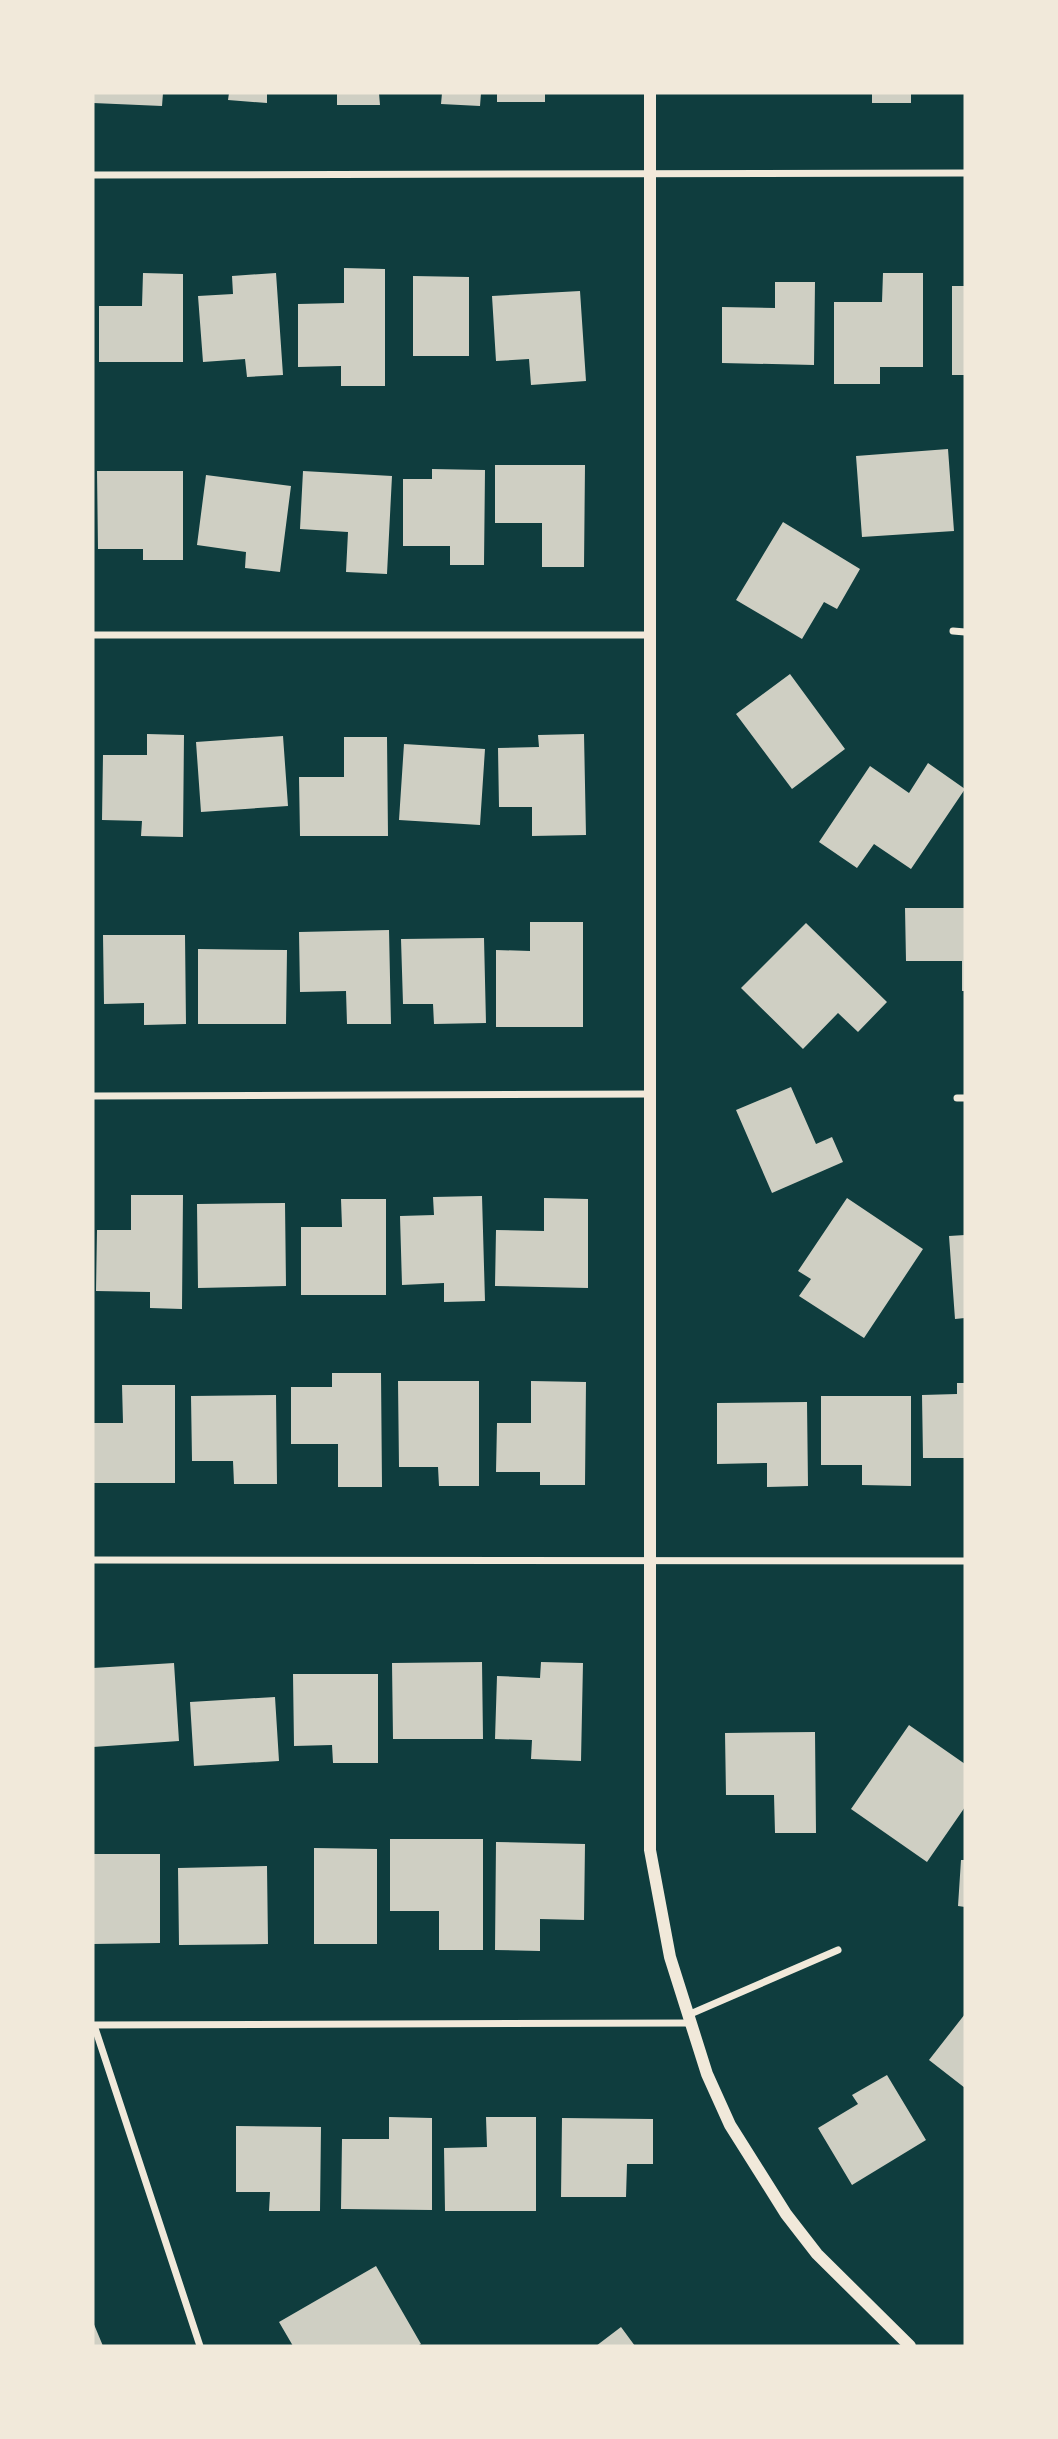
<svg xmlns="http://www.w3.org/2000/svg" width="1058" height="2439" viewBox="0 0 1058 2439" font-family="Commissioner,sans-serif">
<style>
.building{fill:#cfcfc3}
.lines{fill:none;stroke-linecap:round;stroke-linejoin:round}
.minor{stroke:#f1e9da;stroke-width:7}
.tertiary{stroke:#f1e9da;stroke-width:12}
</style>
<rect width="100%" height="100%" fill="#0f3d3e"/>
<path class="building" d="M 93,93 L 163,93 L 162,106 L 93,103 Z
M 229,93 L 267,93 L 267,103 L 228,100 Z
M 337,93 L 379,93 L 380,105 L 337,105 Z
M 442,93 L 481,93 L 480,106 L 441,104 Z
M 497,93 L 545,93 L 545,102 L 497,102 Z
M 872,93 L 911,93 L 911,103 L 872,103 Z
M 344,268 L 385,269 L 385,386 L 341,386 L 341,366 L 298,367 L 298,304 L 344,303 Z
M 143,273 L 183,274 L 183,362 L 99,362 L 99,306 L 142,306 Z
M 276,273 L 283,375 L 247,377 L 245,359 L 203,362 L 198,296 L 233,294 L 232,276 Z
M 883,273 L 923,273 L 923,367 L 880,367 L 880,384 L 834,384 L 834,302 L 882,302 Z
M 413,276 L 469,277 L 469,356 L 413,356 Z
M 775,282 L 815,282 L 814,365 L 722,363 L 722,307 L 775,308 Z
M 952,286 L 965,286 L 965,375 L 952,375 Z
M 580,291 L 586,381 L 531,385 L 529,359 L 496,361 L 492,296 Z
M 948,449 L 954,531 L 862,537 L 856,456 Z
M 495,465 L 585,465 L 584,567 L 542,567 L 542,523 L 495,523 Z
M 432,469 L 485,470 L 484,565 L 450,565 L 450,546 L 403,546 L 403,479 L 432,479 Z
M 97,471 L 183,471 L 183,560 L 143,560 L 143,549 L 98,549 Z
M 303,471 L 392,476 L 387,574 L 346,572 L 348,532 L 300,529 Z
M 206,475 L 291,486 L 280,572 L 245,568 L 246,552 L 197,545 Z
M 783,522 L 860,569 L 837,609 L 824,602 L 802,639 L 736,600 Z
M 790,674 L 845,749 L 792,789 L 736,714 Z
M 147,734 L 184,735 L 183,837 L 141,836 L 142,821 L 102,820 L 103,755 L 147,755 Z
M 584,734 L 586,835 L 532,836 L 532,807 L 499,807 L 498,748 L 539,747 L 538,735 Z
M 283,736 L 288,806 L 201,812 L 196,742 Z
M 344,737 L 387,737 L 388,836 L 300,836 L 299,777 L 344,777 Z
M 404,744 L 485,749 L 480,825 L 399,820 Z
M 928,763 L 965,789 L 911,869 L 874,844 L 857,868 L 819,842 L 870,766 L 909,793 Z
M 905,908 L 965,908 L 965,991 L 962,991 L 962,961 L 906,961 Z
M 530,922 L 583,922 L 583,1027 L 496,1027 L 496,950 L 530,951 Z
M 806,923 L 887,1002 L 858,1032 L 838,1013 L 803,1049 L 741,988 Z
M 389,930 L 391,1024 L 347,1024 L 346,991 L 300,992 L 299,932 Z
M 103,935 L 185,935 L 186,1024 L 144,1025 L 144,1003 L 104,1004 Z
M 484,938 L 486,1023 L 434,1024 L 433,1004 L 403,1004 L 401,939 Z
M 198,949 L 287,950 L 286,1024 L 198,1024 Z
M 791,1087 L 816,1144 L 832,1137 L 843,1162 L 772,1193 L 736,1110 Z
M 131,1195 L 183,1195 L 182,1309 L 150,1308 L 150,1292 L 96,1291 L 97,1230 L 131,1230 Z
M 482,1196 L 485,1301 L 444,1302 L 444,1283 L 402,1285 L 400,1216 L 434,1215 L 433,1197 Z
M 544,1198 L 588,1199 L 588,1288 L 495,1286 L 496,1230 L 544,1231 Z
M 847,1198 L 923,1249 L 864,1338 L 799,1296 L 811,1279 L 798,1271 Z
M 341,1199 L 386,1199 L 386,1295 L 301,1295 L 301,1227 L 342,1227 Z
M 285,1203 L 286,1286 L 198,1288 L 197,1204 Z
M 965,1235 L 965,1318 L 955,1319 L 949,1236 Z
M 332,1373 L 381,1373 L 382,1487 L 338,1487 L 338,1444 L 291,1444 L 291,1387 L 332,1387 Z
M 398,1381 L 479,1381 L 479,1486 L 439,1486 L 438,1467 L 399,1467 Z
M 531,1381 L 586,1382 L 585,1485 L 540,1485 L 540,1472 L 496,1472 L 497,1423 L 531,1423 Z
M 957,1383 L 965,1383 L 965,1458 L 923,1458 L 922,1395 L 957,1394 Z
M 122,1385 L 175,1385 L 175,1483 L 93,1483 L 93,1423 L 123,1423 Z
M 276,1395 L 277,1484 L 234,1484 L 233,1461 L 192,1461 L 191,1396 Z
M 821,1396 L 911,1396 L 911,1486 L 862,1485 L 862,1465 L 821,1465 Z
M 807,1402 L 808,1486 L 767,1487 L 767,1463 L 717,1464 L 717,1403 Z
M 482,1662 L 483,1739 L 393,1739 L 392,1663 Z
M 541,1662 L 583,1663 L 581,1761 L 531,1759 L 532,1740 L 495,1739 L 497,1676 L 540,1678 Z
M 174,1663 L 179,1741 L 93,1747 L 93,1668 Z
M 293,1674 L 378,1674 L 378,1763 L 333,1763 L 332,1745 L 294,1746 Z
M 275,1697 L 279,1761 L 194,1766 L 190,1702 Z
M 909,1725 L 965,1764 L 965,1807 L 927,1862 L 851,1809 Z
M 815,1732 L 816,1833 L 775,1833 L 774,1795 L 726,1795 L 725,1733 Z
M 390,1839 L 483,1839 L 483,1950 L 439,1950 L 439,1911 L 390,1911 Z
M 496,1842 L 585,1844 L 584,1920 L 540,1919 L 540,1951 L 495,1950 Z
M 314,1848 L 377,1849 L 377,1944 L 314,1944 Z
M 93,1854 L 160,1854 L 160,1943 L 93,1944 Z
M 961,1860 L 965,1860 L 965,1907 L 958,1906 Z
M 267,1866 L 268,1944 L 179,1945 L 178,1868 Z
M 965,2014 L 965,2088 L 929,2060 Z
M 887,2075 L 926,2140 L 852,2185 L 818,2128 L 858,2104 L 852,2095 Z
M 389,2117 L 432,2118 L 432,2210 L 341,2209 L 342,2139 L 389,2139 Z
M 486,2117 L 536,2117 L 536,2211 L 445,2211 L 444,2148 L 487,2147 Z
M 562,2118 L 653,2119 L 653,2164 L 627,2164 L 626,2197 L 561,2197 Z
M 236,2126 L 321,2127 L 320,2211 L 269,2211 L 270,2192 L 236,2192 Z
M 376,2266 L 421,2344 L 417,2346 L 293,2346 L 279,2322 Z
M 93,2322 L 103,2346 L 93,2346 Z
M 621,2327 L 635,2346 L 596,2346 Z"/>
<g class="lines">
<path class="minor" d="M 93,175 L 965,173
M 953,631 L 965,632
M 93,635 L 649,635
M 93,1096 L 650,1094
M 957,1098 L 965,1098
M 93,1560 L 965,1561
M 688,2015 L 838,1950
M 93,2025 L 690,2023
M 94,2025 L 200,2346"/>
<path class="tertiary" d="M 650,93 L 650,1850 L 670,1957 L 707,2074 L 730,2125 L 786,2214 L 817,2254 L 910,2346"/>
</g>
<rect width="1058" height="2439" fill="none" stroke="#f1e9da" stroke-width="189"/>
</svg>
